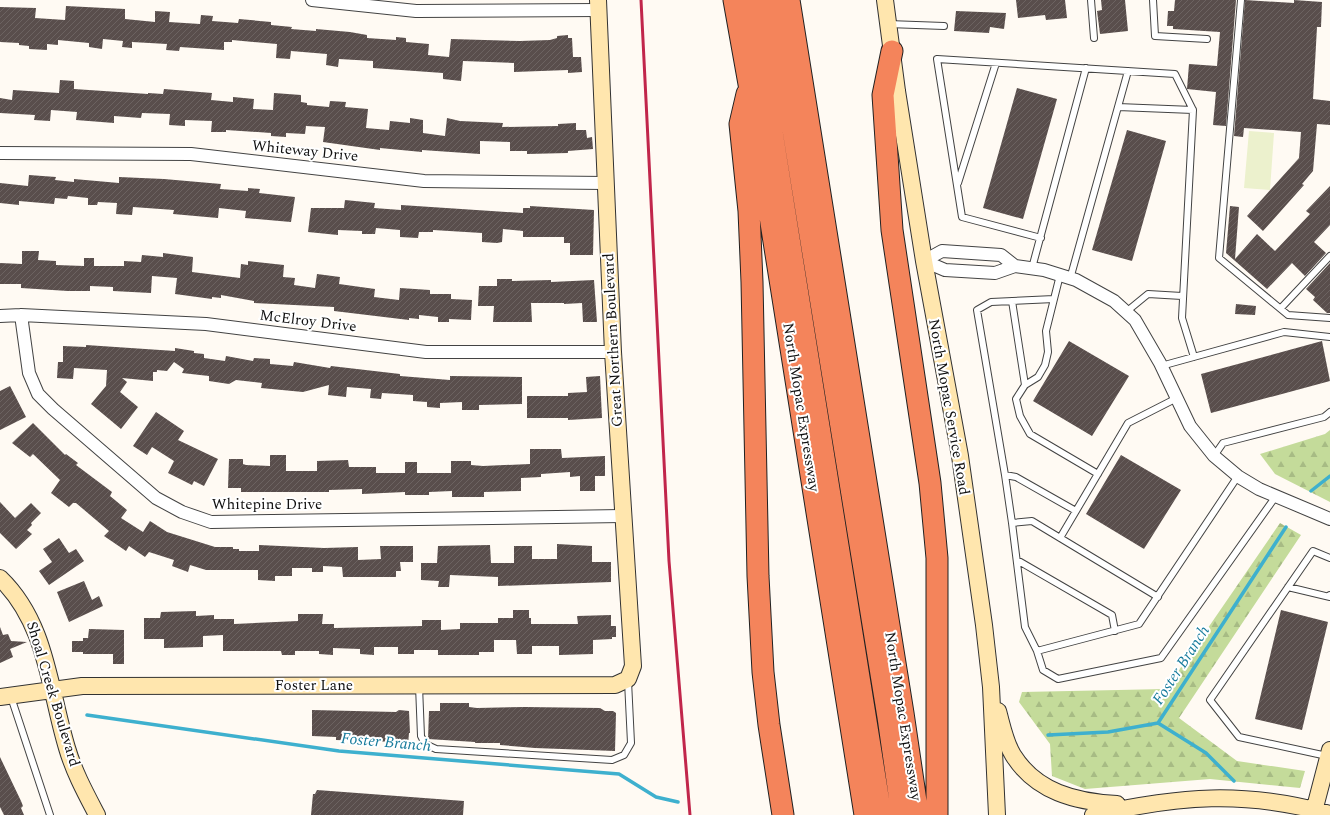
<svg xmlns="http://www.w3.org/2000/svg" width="1330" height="815" viewBox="0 0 1330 815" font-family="Spectral,serif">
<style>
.forest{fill:url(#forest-firs)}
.pitch{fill:#ecf1cd}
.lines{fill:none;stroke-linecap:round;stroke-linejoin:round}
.stream{stroke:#3eb0ce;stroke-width:3.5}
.building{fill:url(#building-hatch)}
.lane-casing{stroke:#434343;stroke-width:8}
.street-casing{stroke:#434343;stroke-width:14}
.secondary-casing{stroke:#323232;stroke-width:18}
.highway-casing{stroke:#212121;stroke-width:23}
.lane{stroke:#fff;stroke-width:6}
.street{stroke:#fff;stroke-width:12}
.secondary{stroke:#ffe6ae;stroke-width:16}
.highway{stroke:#f4845b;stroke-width:21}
.rail{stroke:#c1264b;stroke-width:3}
.labels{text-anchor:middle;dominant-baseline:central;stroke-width:4;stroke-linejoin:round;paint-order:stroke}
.street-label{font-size:15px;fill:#101010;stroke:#fff}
.water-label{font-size:16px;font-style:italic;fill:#177b9c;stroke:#fff}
</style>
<defs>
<pattern id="forest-firs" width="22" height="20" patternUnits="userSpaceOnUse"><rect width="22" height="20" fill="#c4db9a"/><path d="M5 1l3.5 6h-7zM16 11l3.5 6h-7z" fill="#a7bb84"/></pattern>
<pattern id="building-hatch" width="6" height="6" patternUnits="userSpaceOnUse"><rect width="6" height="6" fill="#594e4c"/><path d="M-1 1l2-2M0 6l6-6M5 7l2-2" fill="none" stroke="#6c6361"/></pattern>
</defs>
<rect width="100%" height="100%" fill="#fffaf3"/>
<path class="forest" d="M 1330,430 L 1330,502 L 1275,474 L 1260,454 L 1325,434 Z
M 1280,523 L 1301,535 L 1179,718 L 1237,761 L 1305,771 L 1300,788 L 1210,779 L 1085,789 L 1052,776 L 1050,744 L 1019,702 L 1022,692 L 1166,689 Z"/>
<path class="pitch" d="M 1249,131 L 1274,133 L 1270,190 L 1244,188 Z"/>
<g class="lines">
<path class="stream" d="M 1311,491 L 1330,476
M 87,715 L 339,751 L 619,774 L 656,797 L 678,802
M 1158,723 L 1206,753 L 1234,781
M 1048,735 L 1108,732 L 1158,723 L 1286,527"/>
</g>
<path class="building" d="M 1016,0 L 1065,0 L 1067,18 L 1046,20 L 1045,15 L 1018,18 Z
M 1101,0 L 1125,0 L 1128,31 L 1100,34 L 1097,11 L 1102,10 Z
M 1175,0 L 1236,0 L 1226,126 L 1213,125 L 1216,92 L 1187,89 L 1189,64 L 1217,66 L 1220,32 L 1173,29 L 1173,26 L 1167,26 L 1168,11 L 1174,11 Z
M 1245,0 L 1294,3 L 1294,0 L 1322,2 L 1321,27 L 1317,27 L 1313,99 L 1330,101 L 1330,125 L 1317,124 L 1313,171 L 1302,184 L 1304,185 L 1263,231 L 1247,216 L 1299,158 L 1301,132 L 1244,128 L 1243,137 L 1234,136 Z
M 66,6 L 125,9 L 125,19 L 155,22 L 155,11 L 170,12 L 169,22 L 200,24 L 201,15 L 213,16 L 212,21 L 238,23 L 239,19 L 271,22 L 271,25 L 292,27 L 291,29 L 316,31 L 316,29 L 350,32 L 367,35 L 367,38 L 396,40 L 396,37 L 406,38 L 406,42 L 429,44 L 428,55 L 449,57 L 451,39 L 520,41 L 550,40 L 557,38 L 557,36 L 568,35 L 568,38 L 572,38 L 573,57 L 581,57 L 582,72 L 568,73 L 568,70 L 514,72 L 514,63 L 463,61 L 461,81 L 443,79 L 443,73 L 373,68 L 373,61 L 339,59 L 338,67 L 326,65 L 327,54 L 291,51 L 290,59 L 276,58 L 277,44 L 232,40 L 232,42 L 224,42 L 224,50 L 180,47 L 179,51 L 166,50 L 167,44 L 132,42 L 132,48 L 122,47 L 123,41 L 103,39 L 102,49 L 89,47 L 89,43 L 58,40 L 58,45 L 47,44 L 47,50 L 29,49 L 29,46 L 19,45 L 19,43 L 0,42 L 0,7 L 36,8 L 35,18 L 65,20 Z
M 956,11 L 1006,13 L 1004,29 L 990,27 L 989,33 L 954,31 Z
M 60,80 L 74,81 L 74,89 L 148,94 L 148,93 L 163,94 L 164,89 L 212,93 L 211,100 L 233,102 L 233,97 L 254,99 L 253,109 L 273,110 L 274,93 L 301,95 L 301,102 L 307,103 L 307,105 L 329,107 L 330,101 L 346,102 L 345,107 L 368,109 L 366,128 L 389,130 L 390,121 L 410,123 L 410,118 L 423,120 L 423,133 L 445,136 L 447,118 L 460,121 L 503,123 L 502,127 L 558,126 L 558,124 L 576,123 L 576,130 L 586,130 L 587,138 L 592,137 L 593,149 L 568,151 L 568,153 L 527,154 L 527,151 L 510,151 L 510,142 L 480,141 L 480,154 L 422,150 L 422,152 L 380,148 L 380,150 L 323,142 L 325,127 L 306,126 L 305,134 L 286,133 L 286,137 L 271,136 L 271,133 L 226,130 L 226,132 L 211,132 L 212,121 L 185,120 L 185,126 L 169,125 L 170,114 L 142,113 L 141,118 L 114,116 L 114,123 L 76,120 L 77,112 L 51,110 L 50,121 L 34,120 L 35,115 L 0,113 L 0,98 L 12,100 L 13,90 L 59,93 Z
M 1017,88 L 1057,99 L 1023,219 L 983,208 Z
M 1127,130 L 1166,141 L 1132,261 L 1092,250 Z
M 29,175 L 56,177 L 55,180 L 74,182 L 74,179 L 119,183 L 119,177 L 164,179 L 221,184 L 220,189 L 248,191 L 248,188 L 260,189 L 259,193 L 295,197 L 291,222 L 245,218 L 246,211 L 219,208 L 218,218 L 173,214 L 174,210 L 133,207 L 132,215 L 116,214 L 117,203 L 98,202 L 97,205 L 88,205 L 88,198 L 68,196 L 67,199 L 55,198 L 54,204 L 19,201 L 19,205 L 0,203 L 0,183 L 28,186 Z
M 1330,186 L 1330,225 L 1314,242 L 1326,253 L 1305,276 L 1292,263 L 1267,289 L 1226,253 L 1230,206 L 1239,207 L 1235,259 L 1257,234 L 1275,251 L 1310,214 L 1306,211 Z
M 345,200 L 375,203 L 374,208 L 401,210 L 401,205 L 523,213 L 523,208 L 530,208 L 530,206 L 594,210 L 593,255 L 570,255 L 570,243 L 564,243 L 564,237 L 523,237 L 523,231 L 503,229 L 502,242 L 497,243 L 482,242 L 482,233 L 433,230 L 433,232 L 419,232 L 418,238 L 400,237 L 400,230 L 376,228 L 375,234 L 362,234 L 362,231 L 338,230 L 338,235 L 308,232 L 311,208 L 344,208 Z
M 22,251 L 39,251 L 38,260 L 56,261 L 56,265 L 84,266 L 84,258 L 94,258 L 94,266 L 124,266 L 124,261 L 141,262 L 142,255 L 163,257 L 163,253 L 193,257 L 192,272 L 240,278 L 241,264 L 248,265 L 248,261 L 284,265 L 283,277 L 295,278 L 294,285 L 315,288 L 317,274 L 340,277 L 339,284 L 375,289 L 374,297 L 399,300 L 400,288 L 430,290 L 430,294 L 451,294 L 451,299 L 472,300 L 471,320 L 449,319 L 449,322 L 438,322 L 438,317 L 419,315 L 419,319 L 409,318 L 409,320 L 334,311 L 334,307 L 254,303 L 254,301 L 221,295 L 221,298 L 212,297 L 212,299 L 175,294 L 177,278 L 152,276 L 151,293 L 113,291 L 113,287 L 90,286 L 90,291 L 68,291 L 21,288 L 21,284 L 0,284 L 0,263 L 22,264 Z
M 1330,263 L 1330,313 L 1327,313 L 1313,300 L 1315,297 L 1306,289 Z
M 497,279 L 512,279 L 512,281 L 551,280 L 551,282 L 594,280 L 597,322 L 583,322 L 582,303 L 564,304 L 564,303 L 531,303 L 532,322 L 493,322 L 494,306 L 478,306 L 479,286 L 497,286 Z
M 1236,304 L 1256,306 L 1255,315 L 1235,314 Z
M 1069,341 L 1129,376 L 1092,436 L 1033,401 Z
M 1322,341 L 1330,381 L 1211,413 L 1201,374 Z
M 86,345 L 175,351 L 175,348 L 194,351 L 194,353 L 204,354 L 204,358 L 225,361 L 226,356 L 253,361 L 254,358 L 270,359 L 270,364 L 293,366 L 294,362 L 330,368 L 331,366 L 400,374 L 400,376 L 450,380 L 450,376 L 522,377 L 522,404 L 479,405 L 479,410 L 462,410 L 462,402 L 440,403 L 440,408 L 427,407 L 427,402 L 413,401 L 413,395 L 382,393 L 381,399 L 370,398 L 371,389 L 347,387 L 346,397 L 328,395 L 329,385 L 303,392 L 261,388 L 262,383 L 236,380 L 229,384 L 209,381 L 209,376 L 182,373 L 184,369 L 174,362 L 167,371 L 157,370 L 157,372 L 153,372 L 153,381 L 122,378 L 127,382 L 120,392 L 138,407 L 121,429 L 91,404 L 106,386 L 107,370 L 74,368 L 73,379 L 57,378 L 58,362 L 63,362 L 63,346 L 86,347 Z
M 600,376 L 602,418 L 568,420 L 568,418 L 527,418 L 527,396 L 568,396 L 568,393 L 587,392 L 586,377 Z
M 10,386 L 26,417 L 0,430 L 0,391 Z
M 156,412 L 184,431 L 178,440 L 218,459 L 204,486 L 194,481 L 192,485 L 168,473 L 174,461 L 152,447 L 147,455 L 133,446 Z
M 33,423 L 65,455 L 66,454 L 78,463 L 76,465 L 112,492 L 110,496 L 127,510 L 121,518 L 143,532 L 150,521 L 167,532 L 215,547 L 233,547 L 233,549 L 239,549 L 239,551 L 259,551 L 259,545 L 324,548 L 358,547 L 358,560 L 381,559 L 380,546 L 413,546 L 413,562 L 400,562 L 401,571 L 396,571 L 396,577 L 343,577 L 342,567 L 323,566 L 323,572 L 312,572 L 312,568 L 292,568 L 292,576 L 275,576 L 275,581 L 258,580 L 258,570 L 206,570 L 190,565 L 188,572 L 172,566 L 174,560 L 149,552 L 145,557 L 129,546 L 126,551 L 104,536 L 109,531 L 76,503 L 73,503 L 69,507 L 51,493 L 60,480 L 33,454 L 30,457 L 12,443 Z
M 530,449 L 561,449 L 562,458 L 605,456 L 605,476 L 595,476 L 595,491 L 580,491 L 580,476 L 570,477 L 570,472 L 541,474 L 541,477 L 521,478 L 521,491 L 484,492 L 484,497 L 452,497 L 452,491 L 429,492 L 429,495 L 405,495 L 405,492 L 362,494 L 362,489 L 329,490 L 329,492 L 241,492 L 241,488 L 228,488 L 229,459 L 243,459 L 243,464 L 246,465 L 270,466 L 270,455 L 286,455 L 286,471 L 317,471 L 317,461 L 348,460 L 349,467 L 376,467 L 376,473 L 405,473 L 405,462 L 417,462 L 417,473 L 451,473 L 451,461 L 471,461 L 471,465 L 483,466 L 530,464 Z
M 1121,455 L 1181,490 L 1144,549 L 1086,514 Z
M 0,502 L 15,518 L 31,503 L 41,513 L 31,523 L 32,525 L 27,530 L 32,534 L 16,549 L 0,533 Z
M 59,538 L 69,553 L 76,549 L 84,561 L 49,585 L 39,571 L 52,562 L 43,549 Z
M 557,544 L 592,546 L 592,562 L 611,562 L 611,582 L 498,586 L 498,577 L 450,575 L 449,587 L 438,587 L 439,581 L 421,580 L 421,563 L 437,563 L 438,546 L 490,545 L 491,563 L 514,563 L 514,546 L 532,546 L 532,559 L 557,559 Z
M 84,581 L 92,600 L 99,596 L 103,606 L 69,622 L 57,592 Z
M 513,610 L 529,610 L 529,618 L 531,618 L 531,624 L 578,624 L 577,616 L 611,615 L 611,626 L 616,626 L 616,637 L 612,637 L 612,639 L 593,640 L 593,654 L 559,655 L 559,646 L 532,646 L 532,654 L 517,654 L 516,640 L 494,640 L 494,652 L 479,652 L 479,655 L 438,655 L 438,650 L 414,650 L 414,654 L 398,654 L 398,647 L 374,647 L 374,655 L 360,654 L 360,649 L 333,648 L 333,655 L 319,654 L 319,651 L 295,651 L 295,655 L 282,655 L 281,651 L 223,651 L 223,635 L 203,636 L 203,647 L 164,648 L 164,639 L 144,639 L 144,618 L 160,618 L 161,612 L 196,611 L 196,616 L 214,615 L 214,619 L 234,619 L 234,624 L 298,621 L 298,614 L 323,614 L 322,624 L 334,624 L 334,628 L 422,626 L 422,620 L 441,620 L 441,630 L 460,629 L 460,623 L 498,623 L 498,618 L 513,618 Z
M 1281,610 L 1328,622 L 1302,730 L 1255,719 Z
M 0,627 L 3,635 L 8,634 L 11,641 L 27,642 L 10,649 L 13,657 L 0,663 Z
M 89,629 L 124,630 L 124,664 L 113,664 L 113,654 L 83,654 L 83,652 L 72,652 L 72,641 L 83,641 L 83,638 L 88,638 Z
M 440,703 L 469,703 L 469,707 L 477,708 L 525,707 L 600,708 L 605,711 L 613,711 L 616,713 L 615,751 L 535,748 L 500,745 L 500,743 L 475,743 L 475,742 L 428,739 L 429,711 L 440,711 Z
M 312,710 L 396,712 L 399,710 L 409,711 L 410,733 L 409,733 L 408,745 L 397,745 L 397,742 L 336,740 L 336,737 L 312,736 Z
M 0,757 L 21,801 L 23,806 L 21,808 L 24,815 L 4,815 L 0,807 Z
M 317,790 L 464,801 L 463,815 L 311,815 L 313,794 L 315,794 Z"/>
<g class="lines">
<g class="lane-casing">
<path id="lane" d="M 1091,0 L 1094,38
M 1153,0 L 1155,36 L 1207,39
M 1241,0 L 1219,258 L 1288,315 L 1330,318
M 888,24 L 944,26
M 1118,107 L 1193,110
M 958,183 L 996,63
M 1041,238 L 962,217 L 937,59 L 1175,74 L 1193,110 L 1182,318 L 1194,357
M 1032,268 L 1086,68
M 1060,275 L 1046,331 L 1048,352 L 1045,365 L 1038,377 L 1025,385 L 1016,399 L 1020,416 L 1030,434 L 1098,474
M 1070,279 L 1128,71
M 1012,301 L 1025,385
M 1281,308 L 1330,256
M 1126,312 L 1148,294 L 1182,296
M 1161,366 L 1284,332 L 1330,337
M 1214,456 L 1223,443 L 1324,417 L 1330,412
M 1005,475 L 977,310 L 991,302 L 1054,299
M 1238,476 L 1139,624 L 1037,651 L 1043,670 L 1058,679 L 1161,658 L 1276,496
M 1012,523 L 1005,475 L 1016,477 L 1076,511
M 1060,538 L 1128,423 L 1177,398
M 1017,560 L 1112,615 L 1115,631
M 1288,587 L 1330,597 L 1330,595
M 1037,651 L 1025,627 L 1012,523 L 1032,521 L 1158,597
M 419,686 L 421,736 L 425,744 L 436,749 L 612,760 L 624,755 L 631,743 L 628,681
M 11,697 L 50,815
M 1327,756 L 1239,737 L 1210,700 L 1313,551 L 1330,558"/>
</g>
<g class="street-casing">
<path id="street" d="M 312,0 L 416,11 L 599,10
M 0,153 L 191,154 L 424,181 L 605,183
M 924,261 L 945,270 L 995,273 L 1015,266 L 1044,270 L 1076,280 L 1114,301 L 1135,320 L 1160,363 L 1190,426 L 1214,456 L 1239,477 L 1259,489 L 1330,519
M 924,261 L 942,251 L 1001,255 L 1015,266
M 21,315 L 29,373 L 38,394 L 53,409 L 156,498 L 182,512 L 211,522 L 622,516
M 0,316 L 21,315 L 206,324 L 426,352 L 613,352"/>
</g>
<g class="secondary-casing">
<path id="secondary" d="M 885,0 L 897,91 L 924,261 L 960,456 L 984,625 L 991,687 L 997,815
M 0,578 C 47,623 49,689 67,748 C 74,772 86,794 97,815
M 0,697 L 82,686 L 615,685 L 628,679 L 633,666 L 613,352 L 598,0
M 998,711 C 1002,725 1005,742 1013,755 C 1036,792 1076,802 1117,804
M 1093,815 C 1179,796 1244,790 1330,814
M 1313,815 L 1330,750"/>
</g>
<g class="highway-casing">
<path id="highway" d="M 734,0 L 749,84 L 865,815
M 751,0 L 881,815
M 772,0 L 888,717 L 902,815
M 789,0 L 903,713 L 918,815
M 892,51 L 883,95 L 892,230 L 930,483 L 937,558 L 937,815
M 747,94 L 740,124 L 749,211 L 752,282 L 758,576 L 763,672 L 769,725 L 783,815"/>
</g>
<use href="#lane" class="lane"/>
<use href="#street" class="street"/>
<use href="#secondary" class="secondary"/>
<use href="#highway" class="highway"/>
<path class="rail" d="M 641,0 L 669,561 L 690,815"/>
</g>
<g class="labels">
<g class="street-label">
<text transform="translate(305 151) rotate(6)">Whiteway Drive</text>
<text transform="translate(308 321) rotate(7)">McElroy Drive</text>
<text transform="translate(613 340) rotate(-93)">Great Northern Boulevard</text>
<text transform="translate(801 407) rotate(81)">North Mopac Expressway</text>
<text transform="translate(949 407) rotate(80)">North Mopac Service Road</text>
<text x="267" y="504">Whitepine Drive</text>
<text x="314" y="685">Foster Lane</text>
<text transform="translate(53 694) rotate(73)">Shoal Creek Boulevard</text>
<text transform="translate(903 716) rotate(81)">North Mopac Expressway</text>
</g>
<g class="water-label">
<text transform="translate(1181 665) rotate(-57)">Foster Branch</text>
<text transform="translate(386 742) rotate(5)">Foster Branch</text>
</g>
</g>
</svg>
